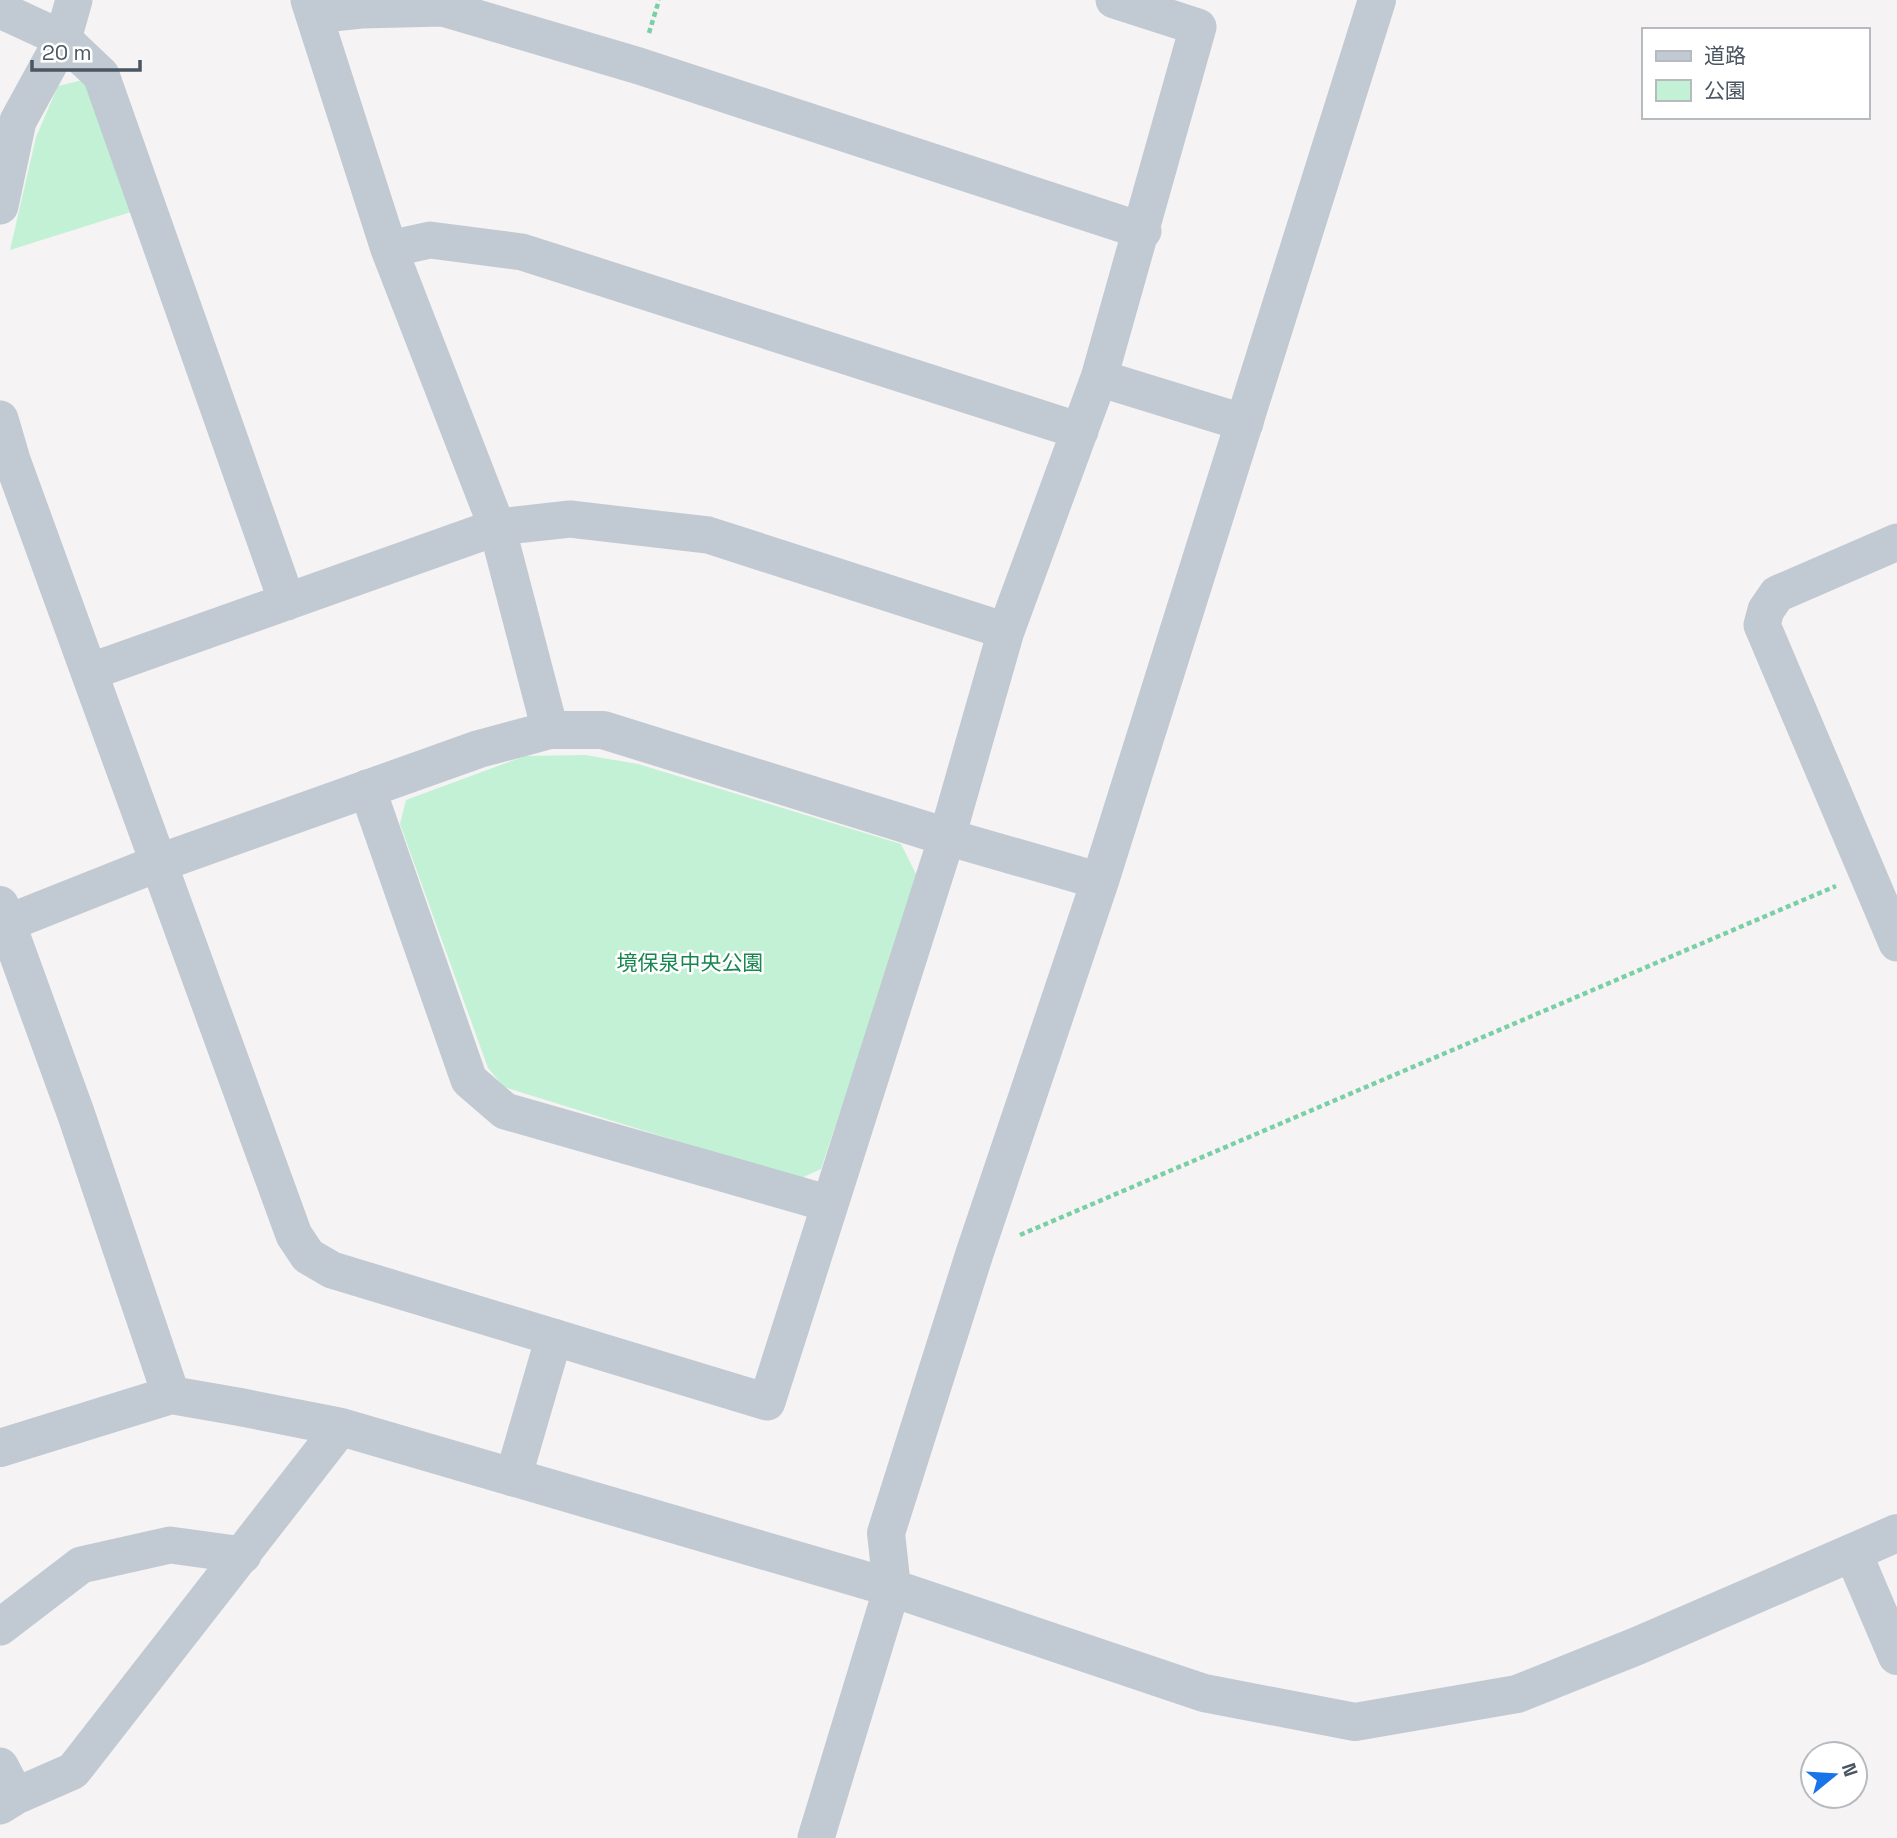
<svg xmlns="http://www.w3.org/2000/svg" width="1897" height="1838" viewBox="0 0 1897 1838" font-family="'Space Grotesk','Noto Sans JP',sans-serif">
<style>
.green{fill:#c3f1d5}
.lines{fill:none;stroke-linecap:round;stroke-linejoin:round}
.path{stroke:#7ad0a6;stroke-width:4.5;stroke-dasharray:5 3.5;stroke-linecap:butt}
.minor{stroke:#c1cad2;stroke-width:37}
.tertiary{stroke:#c1cad2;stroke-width:38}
.labels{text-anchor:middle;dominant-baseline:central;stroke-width:5;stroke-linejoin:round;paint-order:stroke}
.park-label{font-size:21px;fill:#17864f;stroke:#fff}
</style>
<rect width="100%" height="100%" fill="#f5f3f3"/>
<path class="green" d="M 87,79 L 134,211 L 10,250 L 36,137 L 58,86 Z
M 585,755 L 638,764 L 901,844 L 918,878 L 821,1169 L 799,1179 L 504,1087 L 488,1068 L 400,824 L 406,800 L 525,756 Z"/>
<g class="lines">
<path class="path" d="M 649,33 L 659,0
M 1020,1235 L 1836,886"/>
<path class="minor" d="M 309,0 L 389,249 L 497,527 L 550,730
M 0,10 L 63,39 L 101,75 L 287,602
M 314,15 L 361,10 L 443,8 L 639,66 L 1143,231
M 0,206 L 18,121 L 63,39 L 74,0
M 389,249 L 430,240 L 522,252 L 1080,431
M 1099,378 L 1245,423
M 0,419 L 12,460 L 89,672 L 497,527 L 570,519 L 708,535 L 1006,631
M 1897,542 L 1777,594 L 1766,610 L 1762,625 L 1897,943
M 89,672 L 294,1235 L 308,1256 L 332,1270 L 767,1402 L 947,837 L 1006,631 L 1099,378 L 1198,27 L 1114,0
M 367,788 L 469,1080 L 505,1111 L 830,1204
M 947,837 L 1100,881
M 0,926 L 156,864
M 513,1478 L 554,1337
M 0,1627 L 81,1565 L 170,1545 L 243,1555
M 0,1766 L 16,1796
M 0,1806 L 16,1796 L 73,1771 L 341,1427
M 816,1838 L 892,1588"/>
<path class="tertiary" d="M 156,864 L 479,749 L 550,730 L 603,730 L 947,837
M 0,905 L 76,1114 L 171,1395
M 0,1448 L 171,1395 L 240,1407 L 341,1427 L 892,1588 L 1204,1693 L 1355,1722 L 1517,1694 L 1637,1646 L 1897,1533
M 1853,1553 L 1897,1656
M 892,1588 L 886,1533 L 974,1255 L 1100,881 L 1377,0"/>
</g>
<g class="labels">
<g class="park-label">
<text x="690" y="962">境保泉中央公園</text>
</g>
</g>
<rect x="1642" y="28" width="228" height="91" fill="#ffffff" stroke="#b7bbc0" stroke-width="2"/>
<rect x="1656" y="51" width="35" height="10" fill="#c1cad2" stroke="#b7bbc0" stroke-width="2"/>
<text x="1704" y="63" font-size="21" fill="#4a5661">道路</text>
<rect x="1656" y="80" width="35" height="21" fill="#c3f1d5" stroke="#b7bbc0" stroke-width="2"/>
<text x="1704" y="98" font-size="21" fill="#4a5661">公園</text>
<g transform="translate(1834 1775) rotate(72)"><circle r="33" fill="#ffffff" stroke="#b7bbc0" stroke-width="2"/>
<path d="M0-5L12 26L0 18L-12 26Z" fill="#1a73e8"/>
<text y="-10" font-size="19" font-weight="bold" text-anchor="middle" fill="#4a5661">N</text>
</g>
<path d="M32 60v10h108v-10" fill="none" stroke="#4a5661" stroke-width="3.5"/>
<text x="42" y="60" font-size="21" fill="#4a5661" stroke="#ffffff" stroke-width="5" paint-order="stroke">20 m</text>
</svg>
